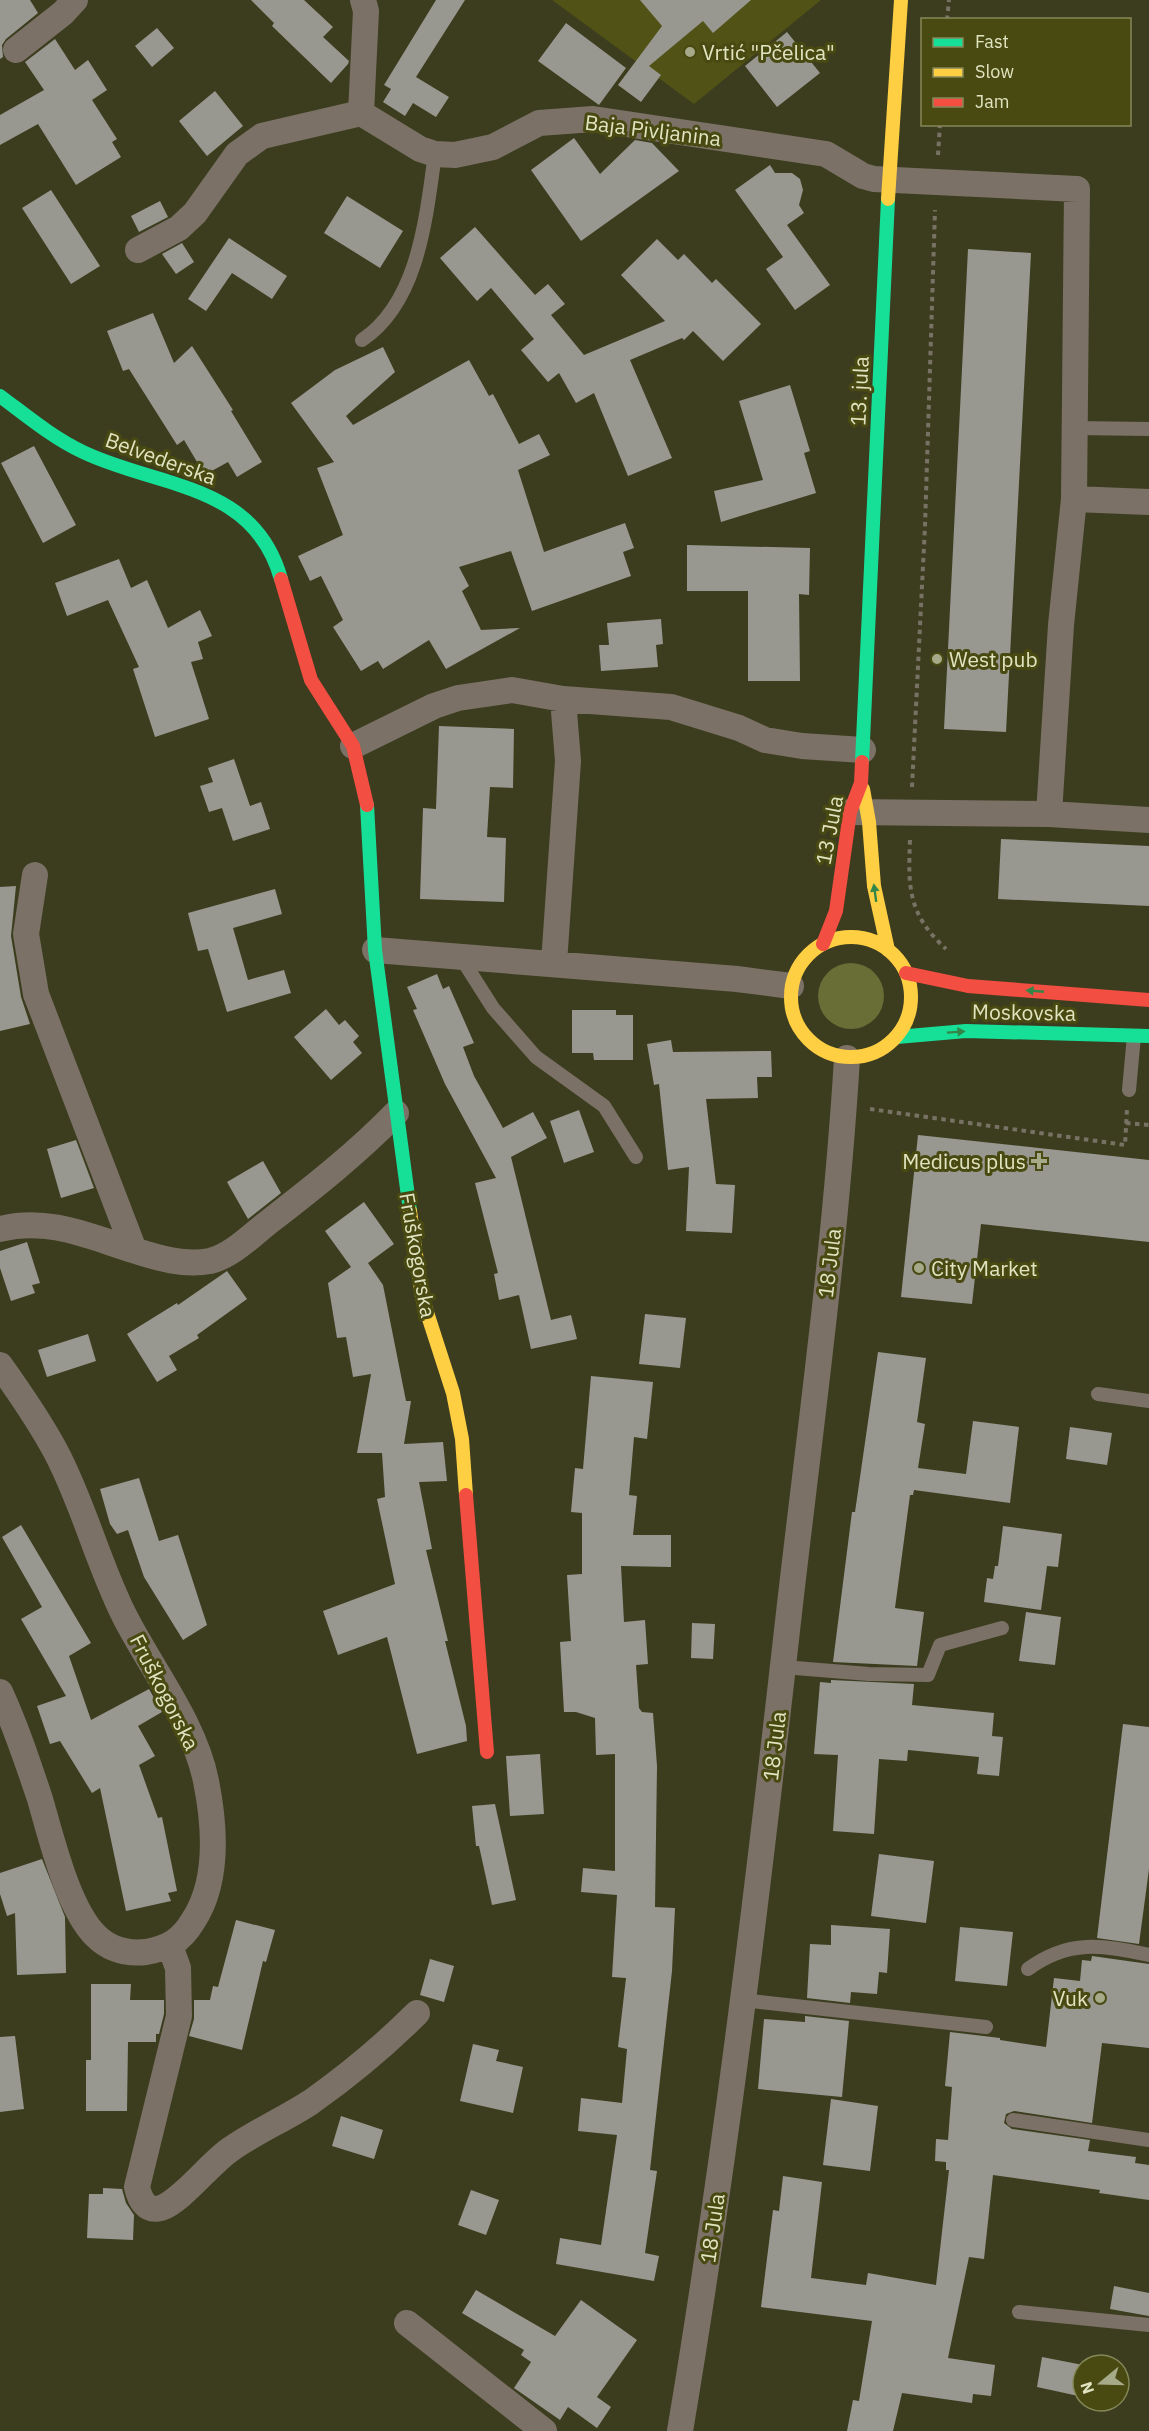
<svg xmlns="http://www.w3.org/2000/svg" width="1149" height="2431" viewBox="0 0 1149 2431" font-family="'IBM Plex Sans',sans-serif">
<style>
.built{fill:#505216}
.green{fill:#696d36}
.building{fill:#989890}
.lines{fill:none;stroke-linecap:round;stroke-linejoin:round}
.path{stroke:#787265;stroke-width:4;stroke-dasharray:4.5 4.5;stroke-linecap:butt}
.lane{stroke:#7b7166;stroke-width:14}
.street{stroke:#7b7166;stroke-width:26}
.fast{stroke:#16e098;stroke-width:14}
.slow{stroke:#ffcf43;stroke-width:14}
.jam{stroke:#f24e42;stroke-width:14}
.oneway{fill:#348648}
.poi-dot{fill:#a7aa88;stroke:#484a12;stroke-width:2}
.labels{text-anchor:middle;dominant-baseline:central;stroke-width:6;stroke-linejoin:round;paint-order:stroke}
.poi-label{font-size:21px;fill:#e1e4c0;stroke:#484a12;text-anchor:start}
.street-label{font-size:21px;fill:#e1e4c0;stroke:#484a12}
</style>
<rect width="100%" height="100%" fill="#3c3d1f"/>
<path class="built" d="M 552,0 L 821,0 L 694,104 Z"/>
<path class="green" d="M818 996a33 33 0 1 1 66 0a33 33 0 1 1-66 0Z"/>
<path class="building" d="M 0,0 L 30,0 L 38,13 L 6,39 L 2,45 L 3,57 L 0,59 Z
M 251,0 L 304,0 L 333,27 L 323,37 L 349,61 L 348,64 L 331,83 L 272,26 L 274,23 Z
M 436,0 L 465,0 L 416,77 L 449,97 L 436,117 L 413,103 L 405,116 L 383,102 L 391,89 L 384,85 Z
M 640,0 L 751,0 L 713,33 L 703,21 L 649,66 L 661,75 L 641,102 L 618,85 L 662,26 Z
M 566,23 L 626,68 L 599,105 L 538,61 Z
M 157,28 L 174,48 L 152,67 L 135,46 Z
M 787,32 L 820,73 L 777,107 L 745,66 Z
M 55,39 L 75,70 L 88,60 L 107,90 L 92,100 L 117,139 L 112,142 L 121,157 L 76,185 L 38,124 L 0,145 L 0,115 L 44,90 L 25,62 Z
M 215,91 L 243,126 L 207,156 L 179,121 Z
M 574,138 L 600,174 L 635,140 L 652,143 L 679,171 L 581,241 L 531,170 Z
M 770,165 L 775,173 L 792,173 L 800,179 L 803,190 L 799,205 L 804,213 L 787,225 L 830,285 L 795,310 L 766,269 L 783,257 L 735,190 Z
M 51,190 L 100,266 L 71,284 L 22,208 Z
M 347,196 L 403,231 L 380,268 L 324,233 Z
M 160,201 L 168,217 L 139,232 L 131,216 Z
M 475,227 L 535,295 L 548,284 L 565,304 L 551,315 L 584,355 L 665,321 L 621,275 L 657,239 L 678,260 L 684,254 L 712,283 L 716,279 L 761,324 L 723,361 L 693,331 L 684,340 L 682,338 L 630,360 L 672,458 L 628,476 L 594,393 L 576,403 L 559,373 L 548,382 L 521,350 L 534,339 L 491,288 L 477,301 L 440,258 Z
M 229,238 L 287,276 L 272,299 L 232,273 L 206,311 L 188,299 Z
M 182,243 L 194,262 L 176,274 L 162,254 Z
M 968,249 L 1031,253 L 1006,732 L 944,729 Z
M 153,313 L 174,363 L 192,346 L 233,410 L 231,411 L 262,462 L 237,477 L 228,462 L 208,473 L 203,472 L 184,440 L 177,445 L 129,369 L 123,371 L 107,331 Z
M 383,347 L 395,372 L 346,416 L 353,425 L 469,360 L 489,396 L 493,394 L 519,444 L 539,434 L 550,455 L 518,470 L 544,552 L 625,523 L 634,548 L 623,552 L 631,576 L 532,611 L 511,551 L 459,567 L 469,586 L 462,591 L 481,630 L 520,628 L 446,669 L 429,640 L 383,669 L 378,661 L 361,671 L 333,627 L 343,620 L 321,576 L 310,581 L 298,556 L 343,535 L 317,468 L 334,462 L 291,403 L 335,370 Z
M 790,385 L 810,451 L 804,453 L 816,493 L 721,522 L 714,491 L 763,480 L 739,401 Z
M 34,446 L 76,525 L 43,543 L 1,463 Z
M 687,545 L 810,548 L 809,595 L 799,594 L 800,681 L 748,681 L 748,591 L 687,591 Z
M 119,559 L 131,588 L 147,580 L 168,628 L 200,610 L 212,636 L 198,642 L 203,659 L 191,662 L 209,719 L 155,737 L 133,669 L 139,667 L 108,600 L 67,616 L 55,583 Z
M 661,619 L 663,644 L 656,645 L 658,667 L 601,671 L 599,645 L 609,645 L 607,623 Z
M 439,726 L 514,729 L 513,788 L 490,787 L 487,837 L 506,838 L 504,902 L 420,899 L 423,808 L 436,809 Z
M 234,759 L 250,806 L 261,802 L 270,829 L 233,841 L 222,808 L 209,812 L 200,786 L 213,782 L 208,768 Z
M 1001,839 L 1149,846 L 1149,906 L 998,899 Z
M 16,886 L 11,936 L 21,997 L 30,1024 L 0,1031 L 0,887 Z
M 275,889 L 282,914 L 233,928 L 248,980 L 284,970 L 291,993 L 227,1012 L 208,949 L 198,951 L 188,913 Z
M 437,974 L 443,989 L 449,986 L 474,1043 L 463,1047 L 474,1076 L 503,1128 L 533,1112 L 547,1138 L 511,1157 L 551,1320 L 571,1315 L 577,1339 L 531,1349 L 519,1295 L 499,1300 L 494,1274 L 498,1273 L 475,1183 L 496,1178 L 445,1084 L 413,1010 L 417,1009 L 407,987 Z
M 326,1009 L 339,1025 L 345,1020 L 359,1036 L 353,1042 L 362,1053 L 331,1080 L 294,1037 Z
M 572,1010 L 616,1010 L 616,1015 L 633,1015 L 633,1060 L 594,1060 L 593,1053 L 572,1053 Z
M 671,1040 L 673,1052 L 771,1051 L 772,1077 L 757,1077 L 758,1098 L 706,1099 L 716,1184 L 735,1185 L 732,1233 L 686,1231 L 689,1167 L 668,1170 L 659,1084 L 654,1085 L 647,1044 Z
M 579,1110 L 594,1152 L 564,1163 L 550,1121 Z
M 918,1135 L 1149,1160 L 1149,1242 L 981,1224 L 972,1304 L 901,1297 Z
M 76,1140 L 94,1188 L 61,1198 L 47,1149 Z
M 263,1161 L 281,1193 L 248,1219 L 227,1182 Z
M 364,1202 L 394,1244 L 368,1263 L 383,1285 L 406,1401 L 411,1401 L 404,1444 L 443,1442 L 447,1481 L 419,1482 L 432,1549 L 426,1550 L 448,1641 L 445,1641 L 466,1726 L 467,1741 L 417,1754 L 387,1637 L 338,1655 L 323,1611 L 395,1584 L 377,1499 L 385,1497 L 382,1453 L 357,1453 L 371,1374 L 353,1377 L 346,1337 L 337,1338 L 328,1283 L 351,1267 L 325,1231 Z
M 27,1242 L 40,1283 L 32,1285 L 35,1293 L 11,1301 L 0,1268 L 0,1251 Z
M 227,1271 L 247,1299 L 197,1335 L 199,1338 L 169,1356 L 177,1370 L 157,1382 L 127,1334 L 177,1303 L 178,1305 Z
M 645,1314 L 686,1318 L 680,1368 L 639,1364 Z
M 88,1334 L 96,1361 L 47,1377 L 38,1350 Z
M 878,1352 L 926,1358 L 917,1422 L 925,1424 L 918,1468 L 966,1474 L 973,1421 L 1019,1427 L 1010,1503 L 914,1490 L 913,1495 L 910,1495 L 895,1608 L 924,1612 L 917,1666 L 833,1662 L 852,1512 L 855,1512 Z
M 591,1376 L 653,1382 L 647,1439 L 634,1437 L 629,1495 L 637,1496 L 633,1535 L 671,1535 L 671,1567 L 621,1566 L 624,1622 L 645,1620 L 648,1664 L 636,1665 L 639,1708 L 642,1712 L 653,1713 L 657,1766 L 655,1907 L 675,1908 L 672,1971 L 650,2170 L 657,2171 L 645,2253 L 659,2256 L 654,2281 L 556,2264 L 560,2238 L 601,2245 L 617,2135 L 578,2131 L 581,2098 L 622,2103 L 627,2049 L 618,2047 L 626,1978 L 612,1977 L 617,1895 L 581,1892 L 583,1868 L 615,1871 L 615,1754 L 596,1755 L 595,1718 L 576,1712 L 564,1712 L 560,1642 L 571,1641 L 567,1575 L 582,1574 L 582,1513 L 571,1512 L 575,1468 L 583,1469 Z
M 1070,1427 L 1112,1433 L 1107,1465 L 1066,1459 Z
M 139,1478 L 159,1541 L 178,1535 L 207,1625 L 183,1640 L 144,1577 L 128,1530 L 117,1534 L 110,1524 L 100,1489 Z
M 21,1525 L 91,1643 L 69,1656 L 91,1720 L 149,1689 L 162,1712 L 138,1726 L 155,1756 L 139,1765 L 158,1818 L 162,1817 L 177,1891 L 168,1893 L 171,1901 L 126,1911 L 100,1788 L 92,1793 L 60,1741 L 50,1744 L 37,1706 L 66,1696 L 21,1619 L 42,1607 L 2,1537 Z
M 1003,1526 L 1062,1534 L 1058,1567 L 1047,1566 L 1041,1610 L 984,1602 L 987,1578 L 993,1579 L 995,1566 L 998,1566 Z
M 1026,1612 L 1061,1617 L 1055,1665 L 1019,1661 Z
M 692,1623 L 715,1624 L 713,1659 L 691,1658 Z
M 831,1680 L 914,1684 L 912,1705 L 994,1713 L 992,1736 L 1003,1737 L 999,1776 L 977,1774 L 979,1757 L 908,1750 L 907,1761 L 879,1759 L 874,1834 L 833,1831 L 838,1755 L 814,1754 L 820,1682 L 831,1683 Z
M 1123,1724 L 1149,1727 L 1149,1869 L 1139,1944 L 1097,1938 Z
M 540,1754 L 544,1814 L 510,1816 L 506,1756 Z
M 495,1804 L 516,1900 L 492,1905 L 479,1846 L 476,1846 L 472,1806 Z
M 879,1854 L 934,1861 L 926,1923 L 871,1916 Z
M 42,1859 L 65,1917 L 66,1973 L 17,1975 L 15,1913 L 7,1916 L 0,1894 L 0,1873 Z
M 236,1920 L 275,1930 L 266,1962 L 263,1961 L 242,2050 L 189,2036 L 194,2019 L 194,2000 L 210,2000 L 213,1986 L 218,1987 Z
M 831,1925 L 890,1929 L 887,1973 L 879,1972 L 877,1994 L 851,1992 L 850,2003 L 807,1998 L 810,1944 L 831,1945 Z
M 960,1927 L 1013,1932 L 1007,1986 L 955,1981 Z
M 1092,1956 L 1149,1964 L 1149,2048 L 1102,2043 L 1092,2123 L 1014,2111 L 1006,2114 L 1004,2123 L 1012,2129 L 1090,2140 L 1088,2151 L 1136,2157 L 1135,2163 L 1149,2165 L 1149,2200 L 1099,2193 L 1100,2190 L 993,2175 L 984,2259 L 969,2257 L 948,2358 L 995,2365 L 991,2396 L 973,2394 L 972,2403 L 902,2393 L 893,2431 L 847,2431 L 853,2400 L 859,2401 L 872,2321 L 761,2307 L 773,2210 L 779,2211 L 783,2176 L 822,2182 L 811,2278 L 866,2285 L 868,2273 L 936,2285 L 949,2170 L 946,2170 L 946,2162 L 935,2161 L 936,2139 L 948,2140 L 952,2087 L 945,2086 L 950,2032 L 1000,2038 L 1000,2040 L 1046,2047 L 1054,1978 L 1080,1981 L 1082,1960 L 1091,1961 Z
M 430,1959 L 454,1966 L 444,2002 L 420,1995 Z
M 91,1984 L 131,1984 L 130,2000 L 164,2000 L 164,2014 L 159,2034 L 156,2034 L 156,2042 L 128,2042 L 127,2111 L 86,2111 L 86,2060 L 91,2060 Z
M 805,2016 L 849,2021 L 842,2097 L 758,2089 L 764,2019 L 805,2022 Z
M 15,2036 L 24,2109 L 0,2112 L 0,2037 Z
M 473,2044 L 499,2050 L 496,2061 L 523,2067 L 513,2113 L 460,2101 Z
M 831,2099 L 878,2106 L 870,2171 L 823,2165 Z
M 341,2116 L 383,2130 L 374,2159 L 332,2146 Z
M 103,2188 L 122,2189 L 126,2203 L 134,2215 L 133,2240 L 87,2238 L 89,2194 L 103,2194 Z
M 471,2190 L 499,2200 L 486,2235 L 458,2225 Z
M 1114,2286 L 1149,2293 L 1149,2316 L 1110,2309 Z
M 476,2290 L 555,2336 L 581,2300 L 637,2340 L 597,2397 L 611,2407 L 597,2428 L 568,2407 L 560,2420 L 514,2388 L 531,2362 L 521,2355 L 524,2350 L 462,2313 Z
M 1042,2357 L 1083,2365 L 1083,2397 L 1037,2387 Z"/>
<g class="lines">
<path class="path" d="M 947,20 L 949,0
M 938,155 L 940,124
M 912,787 L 925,526 L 935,210
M 910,840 C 908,888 908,914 946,949
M 870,1109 L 1125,1145 L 1127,1109
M 1126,1123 L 1149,1125"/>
<path class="lane" d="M 362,340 C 419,302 426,217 435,154
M 1074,428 L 1149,429
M 460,956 L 493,1008 L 536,1057 L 604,1106 L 636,1157
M 1129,1090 L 1134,1036
M 1098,1394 L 1149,1401
M 783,1667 L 869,1674 L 928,1675 L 940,1645 L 1002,1628
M 1028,1969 C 1069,1939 1102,1945 1149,1955
M 742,2000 L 986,2027
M 1013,2120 L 1149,2140
M 1019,2312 L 1149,2325"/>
<path class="street" d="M 16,50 L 63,13 L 75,0
M 361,113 L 420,149 L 435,154 L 455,155 L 493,147 L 539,123 L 593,119 L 826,154 L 863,176 L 874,179 L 1077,189 L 1074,499 L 1061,625 L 1049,814
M 361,113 L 366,11 L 363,0
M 138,250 L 179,228 L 195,213 L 237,154 L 262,136 L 361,113
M 1074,499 L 1149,502
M 353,746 L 434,706 L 458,698 L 512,690 L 563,699 L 671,707 L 739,728 L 765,740 L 802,746 L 863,750
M 850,812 L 1049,814 L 1149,820
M 35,875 L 26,934 L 36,994 L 134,1250
M 375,950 L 737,979 L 791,986
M 554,963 L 568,761 L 563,699
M 0,1229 C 48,1217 88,1236 133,1250 C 158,1258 184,1266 210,1261 C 232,1256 253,1234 270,1221 C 314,1187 357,1153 396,1113
M 0,1365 C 20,1393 40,1422 56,1452 C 84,1505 98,1564 125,1617 C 152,1670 194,1722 206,1781 C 215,1826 219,1882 193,1921 C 181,1941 168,1948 146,1952 C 127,1954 110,1950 96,1936 C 68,1909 51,1837 40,1799 C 28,1763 16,1727 0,1692
M 170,1946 L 178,1968 L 179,2016 L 137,2187 C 140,2200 146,2212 161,2208 C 182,2201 211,2162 231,2149 C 257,2131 285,2119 311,2102 C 349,2075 384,2046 417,2013
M 407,2323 L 544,2431
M 680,2431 C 726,2157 759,1880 790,1604 C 811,1422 836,1241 847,1058"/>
<path class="fast" d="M 0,396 C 27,416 53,438 83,452 C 158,488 254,482 281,579
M 862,762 L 888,199
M 367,805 L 375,950 L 410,1211
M 897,1037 L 966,1031 L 1149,1036"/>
<path class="slow" d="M 888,199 L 901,0
M 863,789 L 869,822 L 874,886 L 888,950
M791 997a60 60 0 1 1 120 0a60 60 0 1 1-120 0Z
M 410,1211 L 422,1297 L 453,1393 L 462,1439 L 466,1495"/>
<path class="jam" d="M 281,579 L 311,680 L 353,746 L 367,805
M 823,944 L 836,911 L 850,812 L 861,783 L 862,762
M 906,973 L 968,986 L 1149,1000
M 466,1495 L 487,1752"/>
</g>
<defs><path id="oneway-solid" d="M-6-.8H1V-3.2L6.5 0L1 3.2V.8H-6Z" transform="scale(1.5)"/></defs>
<g class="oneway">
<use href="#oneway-solid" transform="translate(875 893) rotate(-98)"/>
<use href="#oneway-solid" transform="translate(1035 991) rotate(-175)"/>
<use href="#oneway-solid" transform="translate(956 1032) rotate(-4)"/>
</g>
<g class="poi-dot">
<circle cx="690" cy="52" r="6"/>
<circle cx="937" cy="659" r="6"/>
<path d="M1036 1152h6v6h6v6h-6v6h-6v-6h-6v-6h6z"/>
<circle cx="919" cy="1268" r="6"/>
<circle cx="1100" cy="1998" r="6"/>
</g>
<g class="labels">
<g class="poi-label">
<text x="702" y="52">Vrtić "Pčelica"</text>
<text x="949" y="659">West pub</text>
<text x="1026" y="1161" text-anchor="end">Medicus plus</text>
<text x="931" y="1268">City Market</text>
<text x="1088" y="1998" text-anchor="end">Vuk</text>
</g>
<g class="street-label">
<text transform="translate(653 130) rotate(7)">Baja Pivljanina</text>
<text transform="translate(859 391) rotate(-87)">13. jula</text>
<text transform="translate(161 458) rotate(20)">Belvederska</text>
<text transform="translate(829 830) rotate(-79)">13 Jula</text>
<text transform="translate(1024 1012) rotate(1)">Moskovska</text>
<text transform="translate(418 1255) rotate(80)">Fruškogorska</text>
<text transform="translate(829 1263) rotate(-83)">18 Jula</text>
<text transform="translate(165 1692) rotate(63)">Fruškogorska</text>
<text transform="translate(774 1746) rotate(-83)">18 Jula</text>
<text transform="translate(712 2228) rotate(-82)">18 Jula</text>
</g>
</g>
<rect x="921" y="18" width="210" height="108" fill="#484a12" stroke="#858858" stroke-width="1.5"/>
<rect x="933" y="38" width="30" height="9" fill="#16e098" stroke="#858858" stroke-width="1.5"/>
<text x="975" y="48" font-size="18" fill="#e1e4c0">Fast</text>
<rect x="933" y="68" width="30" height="9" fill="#ffcf43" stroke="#858858" stroke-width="1.5"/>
<text x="975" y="78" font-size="18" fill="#e1e4c0">Slow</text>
<rect x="933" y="98" width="30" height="9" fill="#f24e42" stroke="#858858" stroke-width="1.5"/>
<text x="975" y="108" font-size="18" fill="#e1e4c0">Jam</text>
<g transform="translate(1101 2383) rotate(251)"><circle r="28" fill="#484a12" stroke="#858858" stroke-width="1.5"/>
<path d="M0-4.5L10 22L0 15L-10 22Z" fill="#a7aa88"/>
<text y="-9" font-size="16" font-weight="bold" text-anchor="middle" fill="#e1e4c0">N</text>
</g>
</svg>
